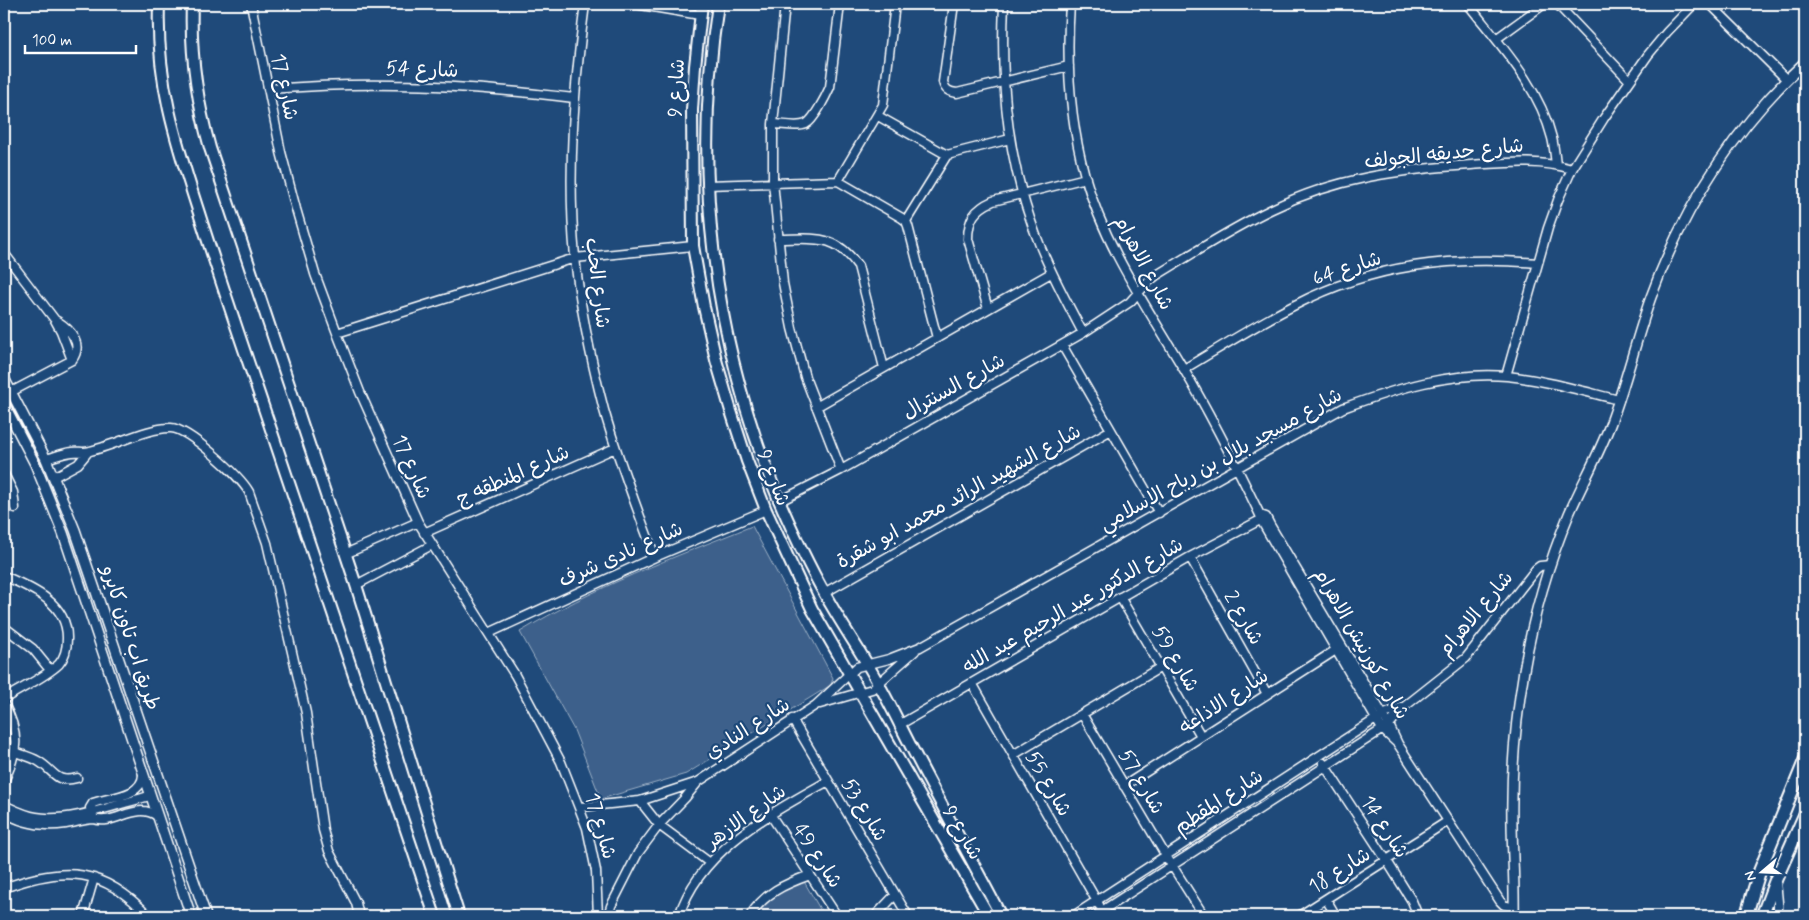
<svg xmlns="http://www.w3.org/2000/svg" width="1809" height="920" viewBox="0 0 1809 920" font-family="Mynerve,'Playpen Sans Arabic',sans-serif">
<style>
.green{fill:#3c618b;stroke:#9eb0c5}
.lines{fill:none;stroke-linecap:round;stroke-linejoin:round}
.minor-casing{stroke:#fff;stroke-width:11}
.tertiary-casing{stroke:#fff;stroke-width:12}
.secondary-casing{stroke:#fff;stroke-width:14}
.primary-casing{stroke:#fff;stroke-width:15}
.minor{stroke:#1f4a7a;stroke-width:8}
.tertiary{stroke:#1f4a7a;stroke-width:9}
.secondary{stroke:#1f4a7a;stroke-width:10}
.primary{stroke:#1f4a7a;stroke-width:11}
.labels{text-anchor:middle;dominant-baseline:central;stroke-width:4.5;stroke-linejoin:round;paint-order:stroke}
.street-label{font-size:20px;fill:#fff;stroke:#1f4a7a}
</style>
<rect width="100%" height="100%" fill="#1f4a7a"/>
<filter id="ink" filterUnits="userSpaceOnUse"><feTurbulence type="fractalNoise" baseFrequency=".02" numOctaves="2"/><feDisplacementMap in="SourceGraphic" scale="10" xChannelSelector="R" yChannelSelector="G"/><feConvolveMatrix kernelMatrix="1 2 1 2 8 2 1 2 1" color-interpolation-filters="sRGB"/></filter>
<g filter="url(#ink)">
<path class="green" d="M 752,526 L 833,678 L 831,685 L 686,774 L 601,799 L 574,730 L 520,632 C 592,588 674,557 752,526 Z
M 802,878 L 824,916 L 746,916 L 764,899 Z"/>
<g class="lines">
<g class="minor-casing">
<path id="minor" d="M 251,4 L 281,152 L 296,209 L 315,274 L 337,333 L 360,392 L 418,522 L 515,675 L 561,762 L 587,828 L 596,871 L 598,916
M 585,4 C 574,88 567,172 575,257 C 580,308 591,360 604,410 C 618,460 637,508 655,557
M 635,4 L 700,15
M 785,4 L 773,124 L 773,182 L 783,283 L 792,328 L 805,377 L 841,470
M 954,4 L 943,82 C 945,90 949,92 957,93 L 1069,66
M 1004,4 C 1000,88 1008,168 1041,248 C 1053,277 1068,305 1083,333
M 1070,4 C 1066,61 1070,121 1085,176 C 1104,245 1147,307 1183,368 C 1211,415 1236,465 1260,515 L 1261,520 L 1376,719 L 1382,729 L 1398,744
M 1468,4 C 1500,45 1539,86 1552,138 C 1554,146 1555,156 1556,165
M 1557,4 L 1629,80
M 1710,4 L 1786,79
M 1496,39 L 1544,4
M 268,89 C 310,86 352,84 395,85 C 455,85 515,91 574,98
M 878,116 L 947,155
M 773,124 C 783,124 797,128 806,124 C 814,120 826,96 830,87 L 840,4
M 838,181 L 883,105 L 895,4
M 707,185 L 838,181 L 902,218 L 906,221 L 908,226 L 937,338
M 906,221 L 947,155 L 1010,139
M 778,239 C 814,239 835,233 858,266 L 884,368
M 4,253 L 55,320 L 61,331 L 72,360
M 988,309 L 968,239 C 968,219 975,209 993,201 L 1086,178
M 337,333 L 575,258 L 693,246
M 1062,345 L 1159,513
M 1184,369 C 1221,347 1257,324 1295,305 C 1374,264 1451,256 1538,263
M 1506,376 L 1548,228 L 1558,200 L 1572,169 L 1604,118 L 1648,55 L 1667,32 L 1694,4
M 11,392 L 72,360 C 84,344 70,329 57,321
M 816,407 L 1051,273
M 46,459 C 54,457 63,453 72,452 C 78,451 84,453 90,451 C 113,446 149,427 171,428 C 189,429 240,476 249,492 L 267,543 L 306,713 L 323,830 L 329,851 L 356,903 L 359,916
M 4,474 L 13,492 L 15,508
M 54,477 L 78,464 L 88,452
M 780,501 L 841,470 L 1083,333 L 1130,302 L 1147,283 L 1157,275 C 1195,252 1232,228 1272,209 C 1335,178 1402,169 1471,165 C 1506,163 1537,159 1572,169
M 1260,515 L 1266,517 L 1270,525 L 1389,725 L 1398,744 L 1500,901 L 1504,905 L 1514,908
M 424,533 L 615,448
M 345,554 L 418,522
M 1190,557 L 1267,694
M 4,576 C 32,588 68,603 67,639 C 67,648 65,657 59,664 C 44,678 21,688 4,699
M 356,585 L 432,545
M 824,593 L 1111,430
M 1120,597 L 1201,736
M 4,627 L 33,649 L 50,670
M 489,633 L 655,557 L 766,510
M 972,683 L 1099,905
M 4,704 C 20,733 18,752 4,781
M 820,704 L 872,689 L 915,651
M 1082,714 L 1166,856 L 1204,916
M 792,719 L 908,916
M 899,725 L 1190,557 L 1264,518
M 15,752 C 23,755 31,757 38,761 C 55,771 55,784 77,778
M 1013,755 L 1161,667
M 1323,763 L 1387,861 L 1412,901 L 1418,916
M 143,775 C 142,797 109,797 93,803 L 90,808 L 94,819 C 115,826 135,801 157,816
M 1124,786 L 1339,648
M 640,801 L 659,825 L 710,863
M 4,805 C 15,810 24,815 36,817 C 69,823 118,804 150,796
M 580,807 L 640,801 L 698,782 L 816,705 L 857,667 L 889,659 L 920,647 L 1343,408 C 1395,389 1451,371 1507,376 C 1545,380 1582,391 1619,400
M 4,812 C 22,824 44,827 66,824 C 75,823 84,819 94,819
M 770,814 L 837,916
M 1776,881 L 1778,902 L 1778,916
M 4,888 C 65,865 103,868 149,916
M 1326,899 L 1336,916
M 83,916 L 94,878
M 608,916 L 611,906 L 638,853 L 659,825 L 685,798 L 698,782
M 679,916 C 700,849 772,813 828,781
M 750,916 C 764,893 785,884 810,875
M 875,916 L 895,895
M 1073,916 L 1382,715 L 1403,707
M 1094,916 L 1389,725 L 1404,707 L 1466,658 L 1536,569 L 1540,566 L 1550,565
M 1299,916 L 1448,821"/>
</g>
<g class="tertiary-casing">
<path id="tertiary" d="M 4,378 L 46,459 L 75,530 L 206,916
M 4,404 L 35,464 L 63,533 L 191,916
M 1514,916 C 1515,877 1511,839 1512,800 C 1512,757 1517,713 1524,670 C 1533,617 1548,564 1569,514 C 1582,484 1598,456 1610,425 C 1626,383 1636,339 1651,297 C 1684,206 1735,127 1805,62"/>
</g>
<g class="secondary-casing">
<path id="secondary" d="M 159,4 C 156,79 175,139 198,210 C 216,267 235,323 254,379 C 314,558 374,737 435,916
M 192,4 C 190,53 197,101 210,148 L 356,585 L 459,916
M 702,4 L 695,66 L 692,110 L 693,246 L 704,307 L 716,360 L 731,411 L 747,461 L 766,510 L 812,609 L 989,916
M 718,4 C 692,173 713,342 779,500 C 795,537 813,575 834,610 C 848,634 864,657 877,681 C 892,707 904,734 918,760 C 945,812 974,864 1001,916"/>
</g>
<g class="primary-casing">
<path id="primary" d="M 1746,916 L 1760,870 L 1805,760
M 1762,916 L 1776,879 L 1805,814"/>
</g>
<use href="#minor" class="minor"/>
<use href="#tertiary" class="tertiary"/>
<use href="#secondary" class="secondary"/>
<use href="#primary" class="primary"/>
</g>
</g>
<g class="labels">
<g class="street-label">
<text transform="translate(422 70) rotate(2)">شارع 54</text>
<text transform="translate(284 87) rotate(78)">شارع 17</text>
<text transform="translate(677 88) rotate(-87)">شارع 9</text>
<text transform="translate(1444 154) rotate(-6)">شارع حديقه الجولف</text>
<text transform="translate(1143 263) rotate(62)">شارع الاهرام</text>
<text transform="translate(1347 269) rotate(-18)">شارع 64</text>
<text transform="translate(597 283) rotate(83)">شارع الحب</text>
<text transform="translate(954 387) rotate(-29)">شارع السنترال</text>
<text transform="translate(1221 460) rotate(-29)">شارع مسجد بلال بن رباح الاسلامي</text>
<text transform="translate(411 467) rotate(66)">شارع 17</text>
<text transform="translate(513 476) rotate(-24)">شارع المنطقه ج</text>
<text transform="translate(773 478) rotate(69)">شارع 9</text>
<text transform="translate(959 497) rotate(-29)">شارع الشهيد الرائد محمد ابو شقرة</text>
<text transform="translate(621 555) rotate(-24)">شارع نادى شرف</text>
<text transform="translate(1073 606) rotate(-30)">شارع الدكتور عبد الرحيم عبد الله</text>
<text transform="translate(1476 614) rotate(-50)">شارع الاهرام</text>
<text transform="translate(1243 618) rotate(60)">شارع 2</text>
<text transform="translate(130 638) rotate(72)">طريق اب تاون كايرو</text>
<text transform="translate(1361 644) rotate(60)">شارع كورنيش الاهرام</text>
<text transform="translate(1175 659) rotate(60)">شارع 59</text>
<text transform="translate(1224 702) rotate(-33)">شارع الاذاعه</text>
<text transform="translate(748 729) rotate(-33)">شارع النادي</text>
<text transform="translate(1141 782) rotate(60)">شارع 57</text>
<text transform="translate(1048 784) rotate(60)">شارع 55</text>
<text transform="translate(1219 802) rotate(-33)">شارع المقطم</text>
<text transform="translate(864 810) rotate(59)">شارع 53</text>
<text transform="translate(746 817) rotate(-36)">شارع الازهر</text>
<text transform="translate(600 826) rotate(74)">شارع 17</text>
<text transform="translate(1384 827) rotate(57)">شارع 14</text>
<text transform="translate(962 833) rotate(60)">شارع 9</text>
<text transform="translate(817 856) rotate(57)">شارع 49</text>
<text transform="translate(1340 871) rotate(-32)">شارع 18</text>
</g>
</g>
<rect width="1809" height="920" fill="none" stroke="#1f4a7a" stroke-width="20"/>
<rect x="10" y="10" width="1789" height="900" fill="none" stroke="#fff" stroke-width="2" filter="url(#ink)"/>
<g transform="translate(1762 872) rotate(251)" stroke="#1f4a7a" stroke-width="4" paint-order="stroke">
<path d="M0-4L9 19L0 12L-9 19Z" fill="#ffffff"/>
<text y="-8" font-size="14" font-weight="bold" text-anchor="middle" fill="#ffffff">N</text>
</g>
<path d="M25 45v8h111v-8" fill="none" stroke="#ffffff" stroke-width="2.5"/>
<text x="32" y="45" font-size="15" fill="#ffffff" stroke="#1f4a7a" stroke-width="4" paint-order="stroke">100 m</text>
</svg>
